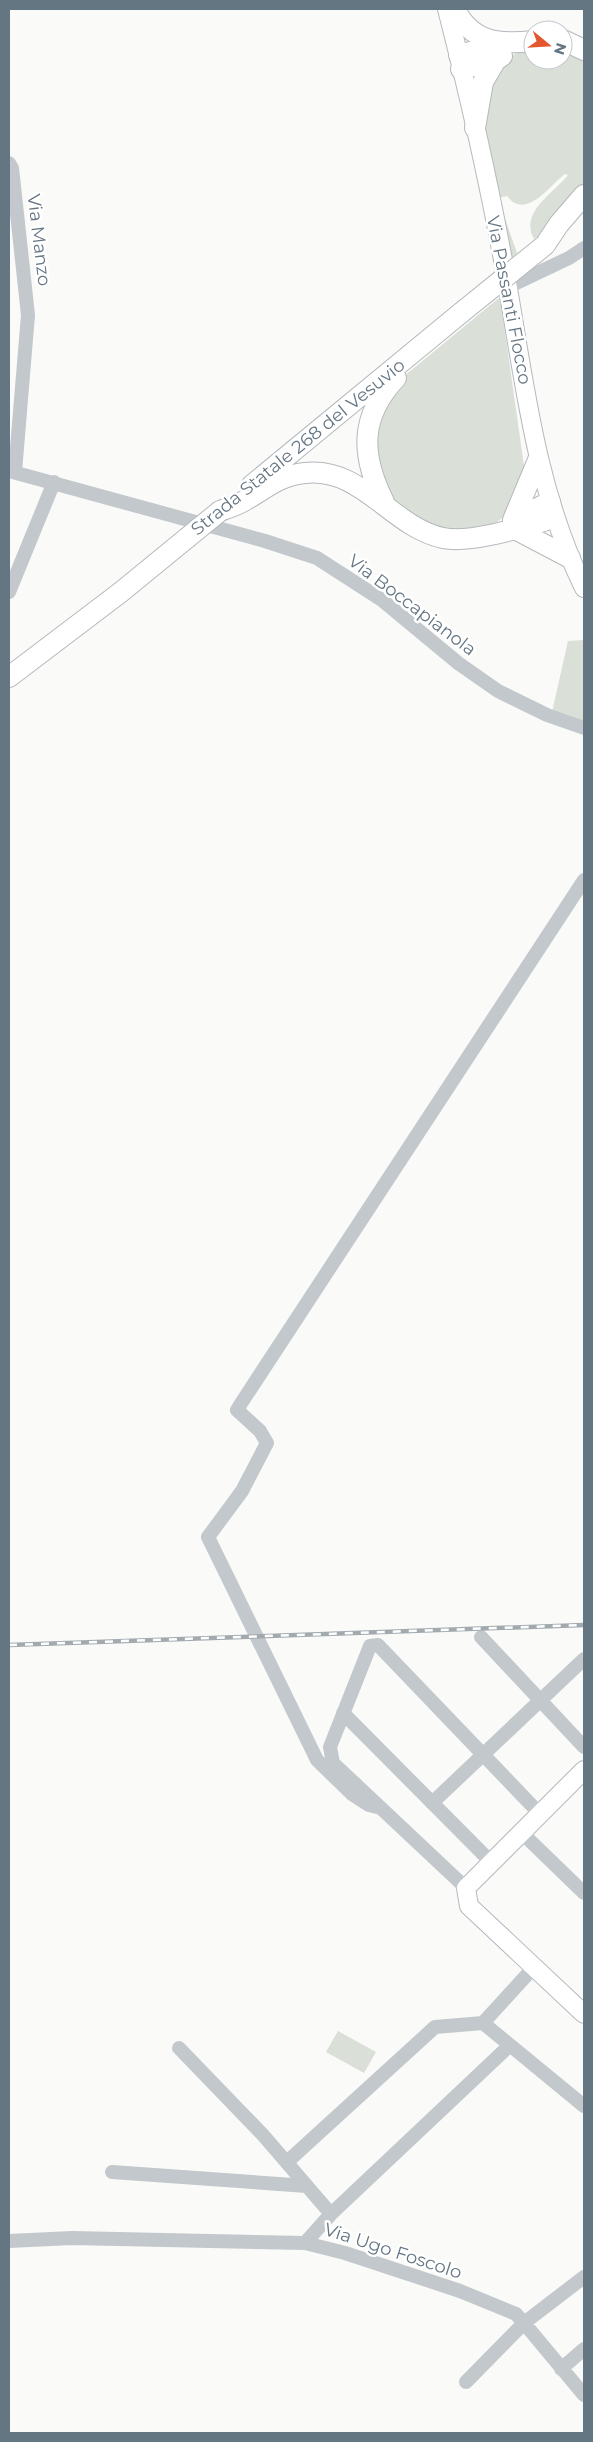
<svg xmlns="http://www.w3.org/2000/svg" width="593" height="2442" viewBox="0 0 593 2442" font-family="Montserrat,sans-serif">
<style>
.green{fill:#dadfd7}
.lines{fill:none;stroke-linecap:round;stroke-linejoin:round}
.major-casing{stroke:#b5babe;stroke-width:20}
.highway-casing{stroke:#b4b9bd;stroke-width:22}
.minor{stroke:#c3c8cc;stroke-width:14}
.major{stroke:#fff;stroke-width:18}
.highway{stroke:#fff;stroke-width:20}
.rail-casing{stroke:#a2aab0;stroke-width:4.5}
.rail{stroke:#fff;stroke-width:2.5;stroke-dasharray:8;stroke-linecap:butt}
.highway-bridge-casing{stroke:#b4b9bd;stroke-width:22;stroke-linecap:butt}
.highway-bridge{stroke:#fff;stroke-width:20}
.labels{text-anchor:middle;dominant-baseline:central;stroke-width:5;stroke-linejoin:round;paint-order:stroke}
.street-label{font-size:18px;fill:#657683;stroke:#fff}
</style>
<rect width="100%" height="100%" fill="#fafaf8"/>
<path class="green" d="M 563,46 L 584,58 L 584,189 L 556,223 L 534,239 C 519,212 554,193 568,175 L 565,174 C 550,185 526,221 507,196 L 498,198 L 517,253 L 510,260 L 486,155 L 485,96 L 505,61 L 516,53 L 533,48 L 533,60 L 563,60 Z
M 500,297 L 525,473 L 508,513 L 496,523 L 481,529 L 433,529 L 390,500 L 371,440 L 397,382 Z
M 584,640 L 584,723 L 552,712 L 568,641 Z
M 338,2031 L 376,2052 L 364,2073 L 326,2052 Z"/>
<g class="lines">
<g class="major-casing">
<path id="major" d="M 447,9 C 469,95 489,183 505,271 C 524,378 535,488 584,588
M 584,1770 L 466,1888 L 469,1906 L 584,2014"/>
</g>
<g class="highway-casing">
<path id="highway" d="M 455,9 C 471,42 499,45 533,41
M 563,40 L 584,50
M 459,55 L 502,44
M 461,69 L 496,60 L 502,56
M 475,128 L 483,82 L 496,60
M 545,245 L 559,224 L 584,195
M 252,485 L 462,312
M 384,502 C 361,456 359,417 396,378
M 220,511 C 228,508 237,505 244,501 C 266,489 277,476 305,473 C 363,467 391,527 443,538 C 471,544 526,526 554,518
M 513,520 L 550,502
M 513,520 L 538,460
M 515,529 L 570,558
M 9,677 L 121,592 L 187,538"/>
</g>
<path class="minor" d="M 9,163 L 12,168 L 28,315 L 15,472
M 508,287 L 569,258 L 584,248
M 9,471 L 265,541 L 317,558 L 382,600 L 458,663 L 498,691 L 547,715 L 584,728
M 9,592 L 54,482
M 481,1637 L 584,1747
M 343,1713 L 492,1863
M 432,1803 L 584,1659
M 381,1808 L 369,1805 L 352,1794 L 317,1760 L 208,1537 L 242,1491 L 267,1443 L 260,1431 L 237,1410 L 240,1405 L 584,880
M 522,1833 L 584,1893
M 466,1888 L 333,1763 L 330,1747 L 370,1646 L 378,1645 L 540,1814
M 483,2023 L 534,1967
M 179,2048 L 263,2135 L 331,2214
M 287,2162 L 435,2027 L 483,2023 L 584,2106
M 112,2172 L 307,2186
M 9,2241 L 72,2238 L 305,2243 L 345,2253 L 460,2291 L 516,2314 L 524,2323 L 466,2382
M 305,2243 L 331,2214 L 510,2045
M 584,2277 L 524,2323 L 584,2395
M 561,2369 L 584,2349"/>
<use href="#major" class="major"/>
<use href="#highway" class="highway"/>
<g class="rail-casing">
<path id="rail" d="M 9,1645 L 584,1625"/>
</g>
<use href="#rail" class="rail"/>
<g class="highway-bridge-casing">
<path id="highway-bridge" d="M 462,312 L 545,245
M 187,538 L 220,511"/>
</g>
<use href="#highway-bridge" class="highway-bridge"/>
</g>
<g class="labels">
<g class="street-label">
<text transform="translate(39 240) rotate(83)">Via Manzo</text>
<text transform="translate(509 300) rotate(79)">Via Passanti Flocco</text>
<text transform="translate(298 447) rotate(-39)">Strada Statale 268 del Vesuvio</text>
<text transform="translate(412 605) rotate(37)">Via Boccapianola</text>
<text transform="translate(393 2251) rotate(18)">Via Ugo Foscolo</text>
</g>
</g>
<rect width="593" height="2442" fill="none" stroke="#657683" stroke-width="20"/>
<g transform="translate(548 45) rotate(108)"><circle r="24" fill="#ffffff" stroke="#c1c8cd"/>
<path d="M0-4L9 19L0 12L-9 19Z" fill="#e4572e"/>
<text y="-8" font-size="14" font-weight="bold" text-anchor="middle" fill="#657683">N</text>
</g>
</svg>
